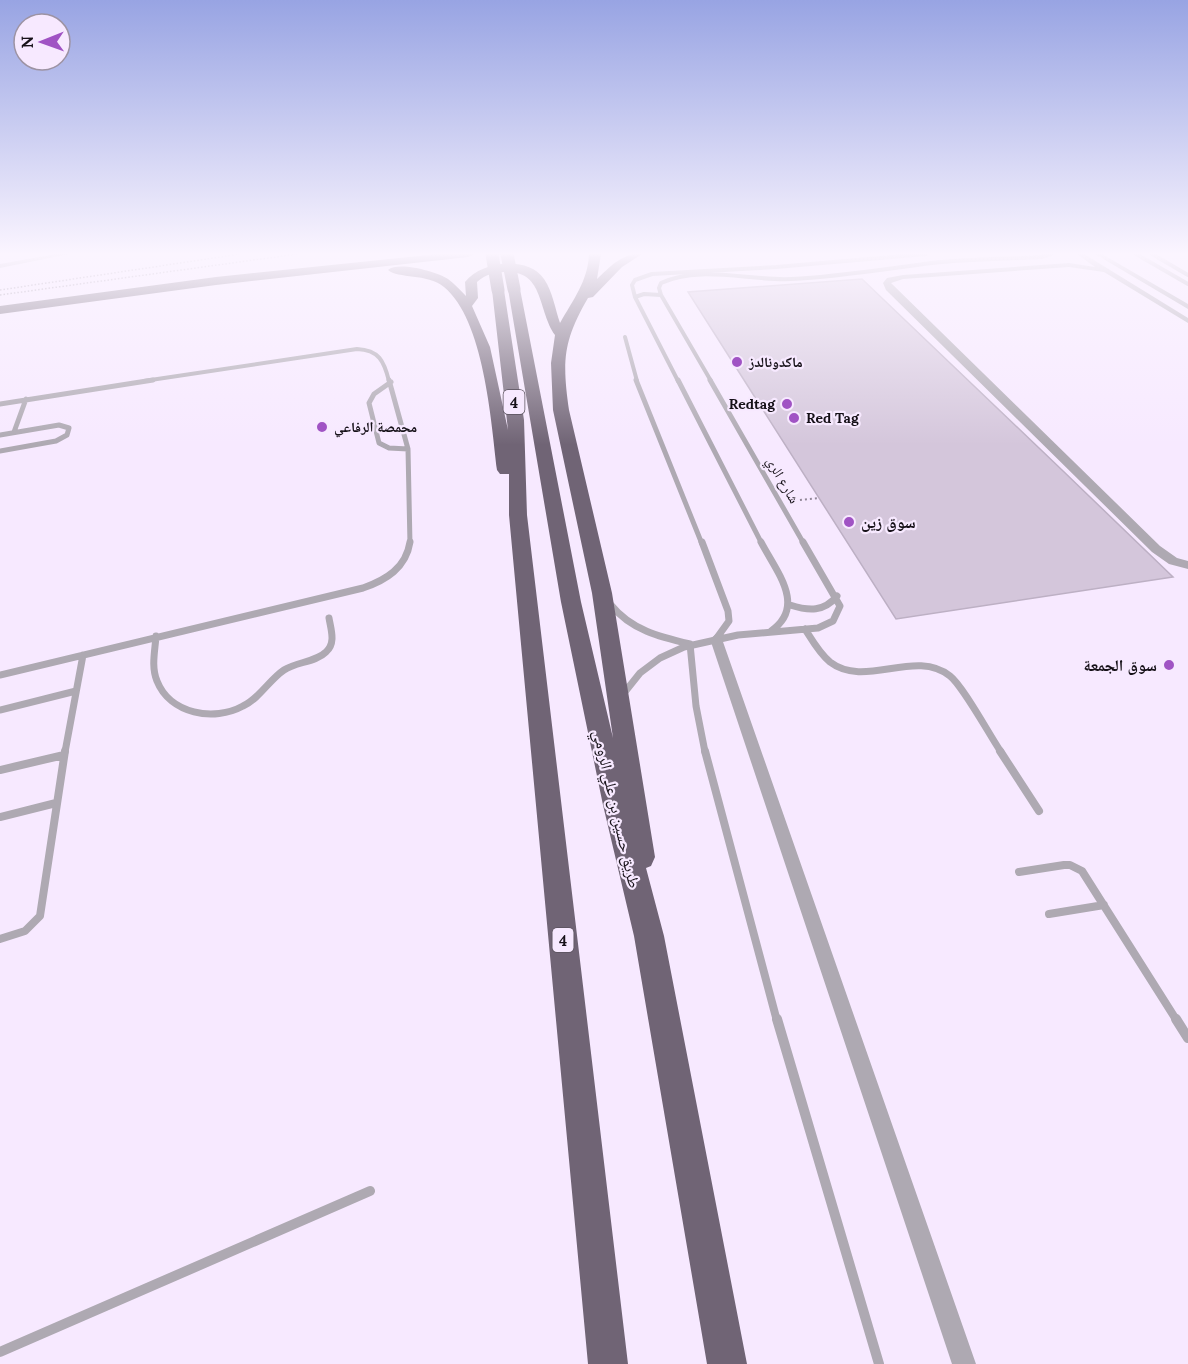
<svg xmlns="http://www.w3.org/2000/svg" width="1188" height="1364" viewBox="0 0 1188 1364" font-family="Lora,'Noto Naskh Arabic',serif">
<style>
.building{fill:#d4c6db;stroke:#bdb0c4;stroke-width:1.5}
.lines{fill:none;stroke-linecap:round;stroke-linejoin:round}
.path-far1{stroke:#928898;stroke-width:1.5;stroke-dasharray:1.5 2;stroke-linecap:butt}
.path{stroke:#928898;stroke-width:2;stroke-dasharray:2 3;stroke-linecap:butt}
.service-far4{stroke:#aea9b2;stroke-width:4}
.service-far3{stroke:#aea9b2;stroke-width:5}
.service-far2{stroke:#aea9b2;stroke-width:7}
.service-far1{stroke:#aea9b2;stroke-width:8}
.service{stroke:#aea9b2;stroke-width:10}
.minor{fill:#aea9b2;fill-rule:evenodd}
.trunk{fill:#706475;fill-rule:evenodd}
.trunk-bridge{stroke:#706475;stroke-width:13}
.poi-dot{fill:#a053c4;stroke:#f7e9ff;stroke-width:2}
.labels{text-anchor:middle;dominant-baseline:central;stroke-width:4.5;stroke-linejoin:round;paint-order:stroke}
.far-poi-label{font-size:14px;font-weight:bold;fill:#161118;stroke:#f7e9ff;text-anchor:start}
.far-street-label{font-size:14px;fill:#161118;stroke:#f7e9ff}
.shield{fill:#f7e9ff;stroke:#5a525d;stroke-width:1.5}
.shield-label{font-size:15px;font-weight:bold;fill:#161118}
.poi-label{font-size:16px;font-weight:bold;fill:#161118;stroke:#f7e9ff;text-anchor:start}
.street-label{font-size:16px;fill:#161118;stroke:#f7e9ff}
</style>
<rect width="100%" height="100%" fill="#f7e9ff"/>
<path class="building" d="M 862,279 L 1062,470 L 1173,577 L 896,619 L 688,292 Z"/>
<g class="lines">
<path class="path-far1" d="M 0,290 L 240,254
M 0,295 L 297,254"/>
<path class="path" d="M 790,501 L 819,498"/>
<path class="service-far4" d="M 1136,254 L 1188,284
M 1152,254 L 1188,275
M 635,297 L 644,294 L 661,295
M 625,337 L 637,381
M 144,381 L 357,349 C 379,350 384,361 389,381
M 678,381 L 635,297 L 632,285 L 635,280 L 652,274 L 776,267 L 926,254
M 711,381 L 661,295 L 659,288 L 661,283 C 699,265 750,281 791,279 C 839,277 885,269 932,263 C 968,259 1005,259 1041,257 L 1051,254"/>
<path class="service-far3" d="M 389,380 L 408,449 L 410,544
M 636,380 L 702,544
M 678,380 L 762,544
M 710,380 L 804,544
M 391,382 L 374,394 L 369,403 L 379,443 L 389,448 L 408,449
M 0,404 L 153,380
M 14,432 L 26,399
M 0,435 L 59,425 L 69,428 L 67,435 L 56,441 L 0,451"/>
<path class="service-far2" d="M 702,542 L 728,611 L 729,621 L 716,639
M 761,542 C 776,571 807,606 771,631
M 611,605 C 631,630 660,637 690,644
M 790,605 C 809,611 824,612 837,596
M 805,629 C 812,640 819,653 830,662 C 865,689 915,648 950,676 C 963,686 990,736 1001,752
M 156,636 C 155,651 151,667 157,681 C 170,714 214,722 243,706 C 260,698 269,680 284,670 C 296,662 316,662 326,652 C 336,643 331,630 329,618
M 690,644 L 696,706 L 705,752
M 0,675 L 363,588 C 386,580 406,568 410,542
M 624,693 L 640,673 L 660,658 L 684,647 L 738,635 L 818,628 L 833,621 L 840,606 L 803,542
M 0,710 L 76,691
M 65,752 L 83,655"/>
<path class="service-far1" d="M 705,751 L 777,1021
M 1000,751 L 1039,811
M 0,770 L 64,755
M 0,817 L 56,803
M 1019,872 L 1064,865 L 1070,865 L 1082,871 L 1177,1021
M 1049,914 L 1104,905
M 0,939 L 25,931 L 40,916 L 65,751"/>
<path class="service" d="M 777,1019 L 879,1364
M 1176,1019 L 1188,1038
M 0,1352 L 370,1191"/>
<path class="minor" d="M 56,254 L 69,254 L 0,268 L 0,264 Z
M 1077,254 L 1084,254 L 1188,318 L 1188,323 L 1104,272 L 1069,267 L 903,279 L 891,283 L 1160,546 L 1177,558 L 1188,561 L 1188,569 L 1169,564 L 1152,552 L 886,290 L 883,283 L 887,278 L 903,275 L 1069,263 L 1095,267 Z
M 1095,254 L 1102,254 L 1188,304 L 1188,309 Z
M 716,634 L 722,639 L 976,1364 L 952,1364 L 710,639 Z"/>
<path class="trunk" d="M 438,254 L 474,254 L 468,257 L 216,285 L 0,314 L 0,306 L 216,277 Z
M 589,254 L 601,254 L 597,279 C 611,266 622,253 642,254 L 622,267 L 593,297 L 588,298 C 563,341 562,361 569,410 L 612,593 L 655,857 L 651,866 L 646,868 L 664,936 L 747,1364 L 707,1364 L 634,936 L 603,805 L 561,602 L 508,289 L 510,286 L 518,286 L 520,289 L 581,602 L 613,738 L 592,593 L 553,410 L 551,363 L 555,335 C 538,311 544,272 508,272 C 495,272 486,274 477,282 L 478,298 L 472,306 L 490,347 L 508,430 L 492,290 L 498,286 L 504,290 L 524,420 L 527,515 L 628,1364 L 588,1364 L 509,515 L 509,474 L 500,474 L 497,470 C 491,420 484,320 444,287 C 427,273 398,279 388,270 C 399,261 437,272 448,279 C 455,284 460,290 466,296 L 465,282 C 481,261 528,255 544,279 C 553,292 555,309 560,323 C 573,300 588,281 589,254 Z"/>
<path class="trunk-bridge" d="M 492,254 L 498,290
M 507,254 L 514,289"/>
</g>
<linearGradient id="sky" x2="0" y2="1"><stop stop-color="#98a4e3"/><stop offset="0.57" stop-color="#fbf5ff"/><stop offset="1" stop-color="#fbf5ff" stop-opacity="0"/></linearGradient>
<rect width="1188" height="445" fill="url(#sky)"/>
<g class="poi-dot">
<circle cx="737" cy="362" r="6"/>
<circle cx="787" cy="404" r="6"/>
<circle cx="794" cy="418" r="6"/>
<circle cx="322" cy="427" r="6"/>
<circle cx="849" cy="522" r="6"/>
<circle cx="1169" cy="665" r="6"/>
</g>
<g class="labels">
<g class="far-poi-label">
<text x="749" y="362">ماكدونالدز</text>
<text x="775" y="404" text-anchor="end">Redtag</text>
<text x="806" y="418">Red Tag</text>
<text x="334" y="427">محمصة الرفاعي</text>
</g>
<g class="far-street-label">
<text transform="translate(783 480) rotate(60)">شارع الري</text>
</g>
<g class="shield">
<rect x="503.5" y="390" width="21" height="24" rx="4.5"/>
<rect x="552.5" y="928" width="21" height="24" rx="4.5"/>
</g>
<g class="shield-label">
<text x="514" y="402">4</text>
<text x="563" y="940">4</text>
</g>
<g class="poi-label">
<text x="861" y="522">سوق زين</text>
<text x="1157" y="665" text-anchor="end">سوق الجمعة</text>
</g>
<g class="street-label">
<text transform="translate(617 809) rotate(77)">طريق حسين بن علي الرومي</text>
</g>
</g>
<g transform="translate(42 42) rotate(269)"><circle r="28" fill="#f7e9ff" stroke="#9d93a3" stroke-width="1.5"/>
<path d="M0-4.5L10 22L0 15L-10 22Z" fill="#a053c4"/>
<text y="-9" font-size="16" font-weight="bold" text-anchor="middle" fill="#161118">N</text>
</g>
</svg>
